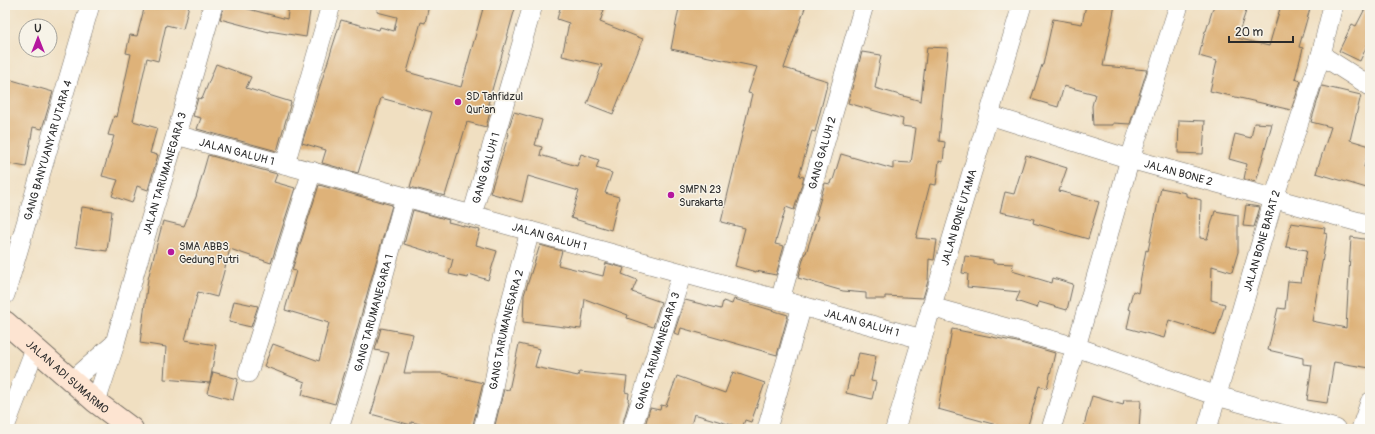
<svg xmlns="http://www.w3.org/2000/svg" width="1375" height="434" viewBox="0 0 1375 434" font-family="Pangolin,sans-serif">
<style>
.building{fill:#deb279}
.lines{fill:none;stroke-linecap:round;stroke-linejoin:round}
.minor-casing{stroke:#706a60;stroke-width:20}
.secondary-casing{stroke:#706a60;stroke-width:24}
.minor{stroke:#fff;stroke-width:19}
.secondary{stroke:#fde4d1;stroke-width:22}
.poi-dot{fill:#b5179e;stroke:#f7f3e8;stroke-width:1.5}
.labels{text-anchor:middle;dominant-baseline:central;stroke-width:3;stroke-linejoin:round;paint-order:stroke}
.poi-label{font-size:11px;fill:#2b2b2b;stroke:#f7f3e8;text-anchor:start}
.street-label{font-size:11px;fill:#2b2b2b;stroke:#f7f3e8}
</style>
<rect width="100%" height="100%" fill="#f7f3e8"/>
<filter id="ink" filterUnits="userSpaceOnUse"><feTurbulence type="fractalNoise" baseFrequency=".025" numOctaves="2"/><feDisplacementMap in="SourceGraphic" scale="8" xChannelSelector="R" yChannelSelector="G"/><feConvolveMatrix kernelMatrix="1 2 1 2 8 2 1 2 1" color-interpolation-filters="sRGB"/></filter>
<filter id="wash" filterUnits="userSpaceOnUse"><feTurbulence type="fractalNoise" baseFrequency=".012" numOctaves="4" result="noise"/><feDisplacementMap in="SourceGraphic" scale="16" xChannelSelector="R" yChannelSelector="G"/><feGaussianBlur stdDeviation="0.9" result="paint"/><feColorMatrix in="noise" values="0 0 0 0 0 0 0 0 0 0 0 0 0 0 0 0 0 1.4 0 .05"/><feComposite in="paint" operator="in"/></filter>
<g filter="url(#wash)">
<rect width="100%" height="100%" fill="#f0dfc1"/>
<g id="blocks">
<path class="building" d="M 145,5 L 189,5 L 183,29 L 166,25 L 158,61 L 147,58 L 133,121 L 157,128 L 150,153 L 158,155 L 148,190 L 137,186 L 132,203 L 112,196 L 118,180 L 102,176 L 114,136 L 108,135 L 114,116 L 117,117 L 131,54 L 126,53 L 130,35 L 137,36 Z
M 224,5 L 233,5 L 287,19 L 289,5 L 311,5 L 306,37 L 269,31 L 269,32 L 220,19 Z
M 378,5 L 429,5 L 425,23 L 421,22 L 407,72 L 461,87 L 484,5 L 516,5 L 488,104 L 492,105 L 486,127 L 467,122 L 445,196 L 410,187 L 432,112 L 381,98 L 358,173 L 322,163 L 326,150 L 302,143 L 341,20 L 379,30 L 380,27 L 394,31 L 397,17 L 377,12 Z
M 561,5 L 588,5 L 604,10 L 600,22 L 643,39 L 613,114 L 587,104 L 602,65 L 562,56 L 569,23 L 557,19 Z
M 686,5 L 806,5 L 784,68 L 828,81 L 815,132 L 812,131 L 799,176 L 804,177 L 794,210 L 786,207 L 775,244 L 784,246 L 776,275 L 756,271 L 756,272 L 735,266 L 745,228 L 721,222 L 752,94 L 748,93 L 757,67 L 671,49 L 679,8 L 685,9 Z
M 1086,5 L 1115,5 L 1103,66 L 1147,70 L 1130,124 L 1113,123 L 1113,125 L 1093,125 L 1092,106 L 1095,94 L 1064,86 L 1058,107 L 1031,99 L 1042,65 L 1043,65 L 1053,19 L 1082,24 Z
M 1214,5 L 1248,5 L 1237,38 L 1269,46 L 1281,5 L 1311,5 L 1299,47 L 1303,48 L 1295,79 L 1301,81 L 1291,110 L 1210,91 L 1217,61 L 1199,56 L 1205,31 L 1206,31 Z
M 1367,5 L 1370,5 L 1370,39 L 1360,61 L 1339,51 L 1352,24 L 1356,26 Z
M 927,47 L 948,48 L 939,141 L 945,142 L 943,162 L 939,161 L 936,185 L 930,184 L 916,238 L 937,240 L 934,260 L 929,259 L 928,281 L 923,298 L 885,296 L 885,299 L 866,299 L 866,293 L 843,291 L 798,278 L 805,253 L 806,253 L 818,216 L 816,215 L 825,183 L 830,184 L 831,180 L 833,180 L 841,154 L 893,169 L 893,162 L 911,163 L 916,128 L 902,126 L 903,119 L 848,103 L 862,52 L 881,55 L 875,88 L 921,101 Z
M 216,64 L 251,77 L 246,88 L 291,102 L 277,151 L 197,129 L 201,118 L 193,116 L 198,98 L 202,99 Z
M 5,78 L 53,92 L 42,129 L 33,127 L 26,167 L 5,163 Z
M 1322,86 L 1361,95 L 1350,140 L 1370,146 L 1364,167 L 1370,169 L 1370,189 L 1316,173 L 1331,127 L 1311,122 Z
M 514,112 L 542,120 L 535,145 L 542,147 L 540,155 L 577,166 L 581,154 L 599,160 L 596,168 L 612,173 L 605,193 L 619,197 L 611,230 L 571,218 L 579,191 L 528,176 L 522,202 L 490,193 L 509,134 L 507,133 Z
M 1179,120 L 1205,121 L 1203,154 L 1178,153 Z
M 1254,123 L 1272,124 L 1256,182 L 1244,179 L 1247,164 L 1229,159 L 1235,134 L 1251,138 Z
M 208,155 L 277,174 L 274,182 L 295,188 L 271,263 L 230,249 L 217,297 L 198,292 L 185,340 L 216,345 L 210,383 L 164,379 L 166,347 L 140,343 L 148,279 L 163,221 L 184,226 L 196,197 Z
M 1026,155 L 1067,168 L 1059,191 L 1099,202 L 1088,239 L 1033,223 L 1034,219 L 1000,212 L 1005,192 L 1014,194 Z
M 319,185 L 392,205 L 349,359 L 335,404 L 302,395 L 305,382 L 264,366 L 273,344 L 319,361 L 329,323 L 285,310 L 296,271 L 292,270 Z
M 1161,188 L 1186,193 L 1186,196 L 1201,200 L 1200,238 L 1207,239 L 1215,211 L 1238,215 L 1238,252 L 1232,272 L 1212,266 L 1211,300 L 1225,304 L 1216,335 L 1169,320 L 1164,338 L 1127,328 L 1131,310 L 1128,309 L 1133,291 L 1138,293 L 1146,250 L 1148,251 Z
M 1246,205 L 1260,207 L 1254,227 L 1243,226 Z
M 82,207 L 112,211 L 107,251 L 76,247 Z
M 413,210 L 449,220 L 448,222 L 480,230 L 476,245 L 497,251 L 488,280 L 469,274 L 468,278 L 449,274 L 453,259 L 404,244 Z
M 1291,223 L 1325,228 L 1324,233 L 1327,234 L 1312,321 L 1346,328 L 1351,237 L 1370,240 L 1370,368 L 1334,362 L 1327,403 L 1307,400 L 1312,365 L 1303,364 L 1303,358 L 1268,350 L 1278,308 L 1285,309 L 1288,281 L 1301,282 L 1307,250 L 1286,247 Z
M 540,245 L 562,251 L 558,265 L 603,276 L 606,263 L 624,268 L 622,274 L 637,280 L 632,292 L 661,302 L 653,327 L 627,318 L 628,315 L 585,299 L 581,329 L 523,322 L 524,295 Z
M 965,256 L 993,260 L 993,263 L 1013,264 L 1012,271 L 1052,283 L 1053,278 L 1073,284 L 1067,310 L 1039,302 L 1037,308 L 1016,301 L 1020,292 L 967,287 L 968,274 L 962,273 Z
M 734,299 L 788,315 L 777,355 L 681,328 L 679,335 L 674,333 L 685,300 L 721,309 L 723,301 L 732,304 Z
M 234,301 L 258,306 L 251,327 L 229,322 Z
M 381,328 L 413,334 L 404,373 L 441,373 L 483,383 L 472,429 L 442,429 L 411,422 L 411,425 L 371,414 L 389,353 L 375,350 Z
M 952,329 L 1017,342 L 1055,353 L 1047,388 L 1039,386 L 1027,429 L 1011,429 L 938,409 Z
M 519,344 L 540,349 L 535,367 L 578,376 L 579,372 L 627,377 L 625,392 L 629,393 L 628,401 L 629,402 L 621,429 L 494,429 L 504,389 L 509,390 Z
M 859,353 L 876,356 L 871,381 L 876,382 L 872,399 L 846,393 L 850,376 L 853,377 Z
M 213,372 L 238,379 L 233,400 L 207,393 Z
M 733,372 L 765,383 L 751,422 L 745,420 L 742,428 L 694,414 L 690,429 L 644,429 L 650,408 L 660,410 L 661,405 L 666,406 L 677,376 L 725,393 Z
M 1092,396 L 1123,405 L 1124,400 L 1141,400 L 1139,429 L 1083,429 Z"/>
</g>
</g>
<g filter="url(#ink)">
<use href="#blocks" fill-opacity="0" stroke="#706a60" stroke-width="1"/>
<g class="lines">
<g class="minor-casing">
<g id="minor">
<path d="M 1333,5 L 1321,55 L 1370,86"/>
<path id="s1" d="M 989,115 L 1130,159 L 1370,225"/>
<path id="s2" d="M 176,135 L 472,215 L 922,339"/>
<path d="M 285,164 L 331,5"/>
<path id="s3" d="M 472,215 L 533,5"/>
<path id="s4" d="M 5,295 L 90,5"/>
<path id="s5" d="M 780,300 L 864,5"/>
<path d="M 931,307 L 1076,347 L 1217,396 L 1336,429"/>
<path d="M 248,373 L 312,171"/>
<path id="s6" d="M 72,381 L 115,343 L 135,271 L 176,135 L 213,5"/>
<path d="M 96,402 L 115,344"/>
<path d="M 5,427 L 35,349"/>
<path id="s7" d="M 339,429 L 360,362 L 405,197"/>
<path id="s8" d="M 483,429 L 492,393 L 505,323 L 530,231"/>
<path id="s9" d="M 632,429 L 682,273"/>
<path d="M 767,429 L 802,306"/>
<path id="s10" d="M 895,429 L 1022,5"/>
<path d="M 1051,429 L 1076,347 L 1130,159 L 1179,5"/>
<path id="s11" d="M 1207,429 L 1274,198 L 1321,55"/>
<path d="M 1361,429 L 1370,402"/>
</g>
</g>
<g class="secondary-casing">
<g id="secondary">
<path id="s12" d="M 5,322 L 96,402 L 132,429"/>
</g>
</g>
<use href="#minor" class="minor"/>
<use href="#secondary" class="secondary"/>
</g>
</g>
<g class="poi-dot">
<circle cx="458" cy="102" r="4"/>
<circle cx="671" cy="195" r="4"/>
<circle cx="171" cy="252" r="4"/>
</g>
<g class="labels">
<g class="poi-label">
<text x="466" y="96">SD Tahfidzul<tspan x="466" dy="13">Qur'an</tspan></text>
<text x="679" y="189">SMPN 23<tspan x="679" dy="13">Surakarta</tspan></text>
<text x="179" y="246">SMA ABBS<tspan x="179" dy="13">Gedung Putri</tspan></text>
</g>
<g class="street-label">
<text stroke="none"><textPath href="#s4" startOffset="151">GANG BANYUANYAR UTARA 4</textPath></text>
<text stroke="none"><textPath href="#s2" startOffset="63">JALAN GALUH 1</textPath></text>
<text stroke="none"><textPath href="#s5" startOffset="153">GANG GALUH 2</textPath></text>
<text stroke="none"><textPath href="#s3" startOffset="49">GANG GALUH 1</textPath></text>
<text stroke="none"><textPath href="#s1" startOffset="198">JALAN BONE 2</textPath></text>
<text stroke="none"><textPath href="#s6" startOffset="234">JALAN TARUMANEGARA 3</textPath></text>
<text stroke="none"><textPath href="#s10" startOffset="221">JALAN BONE UTAMA</textPath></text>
<text stroke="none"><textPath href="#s2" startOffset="387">JALAN GALUH 1</textPath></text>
<text stroke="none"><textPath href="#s11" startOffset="196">JALAN BONE BARAT 2</textPath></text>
<text stroke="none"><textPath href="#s7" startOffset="121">GANG TARUMANEGARA 1</textPath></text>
<text stroke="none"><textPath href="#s2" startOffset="711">JALAN GALUH 1</textPath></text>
<text stroke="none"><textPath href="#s8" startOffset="102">GANG TARUMANEGARA 2</textPath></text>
<text stroke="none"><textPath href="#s9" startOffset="82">GANG TARUMANEGARA 3</textPath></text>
<text stroke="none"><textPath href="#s12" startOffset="83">JALAN ADI SUMARMO</textPath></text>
</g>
</g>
<rect width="1375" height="434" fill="none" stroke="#f7f3e8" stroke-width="20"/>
<g transform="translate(38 38)"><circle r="19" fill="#f7f3e8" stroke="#a5a39c"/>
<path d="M0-3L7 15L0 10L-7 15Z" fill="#b5179e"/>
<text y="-6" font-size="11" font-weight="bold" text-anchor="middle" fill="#2b2b2b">U</text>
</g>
<path d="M1229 36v6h64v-6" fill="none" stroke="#2b2b2b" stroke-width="2"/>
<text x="1235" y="36" font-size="12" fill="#2b2b2b" stroke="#f7f3e8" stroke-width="3" paint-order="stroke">20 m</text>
</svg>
